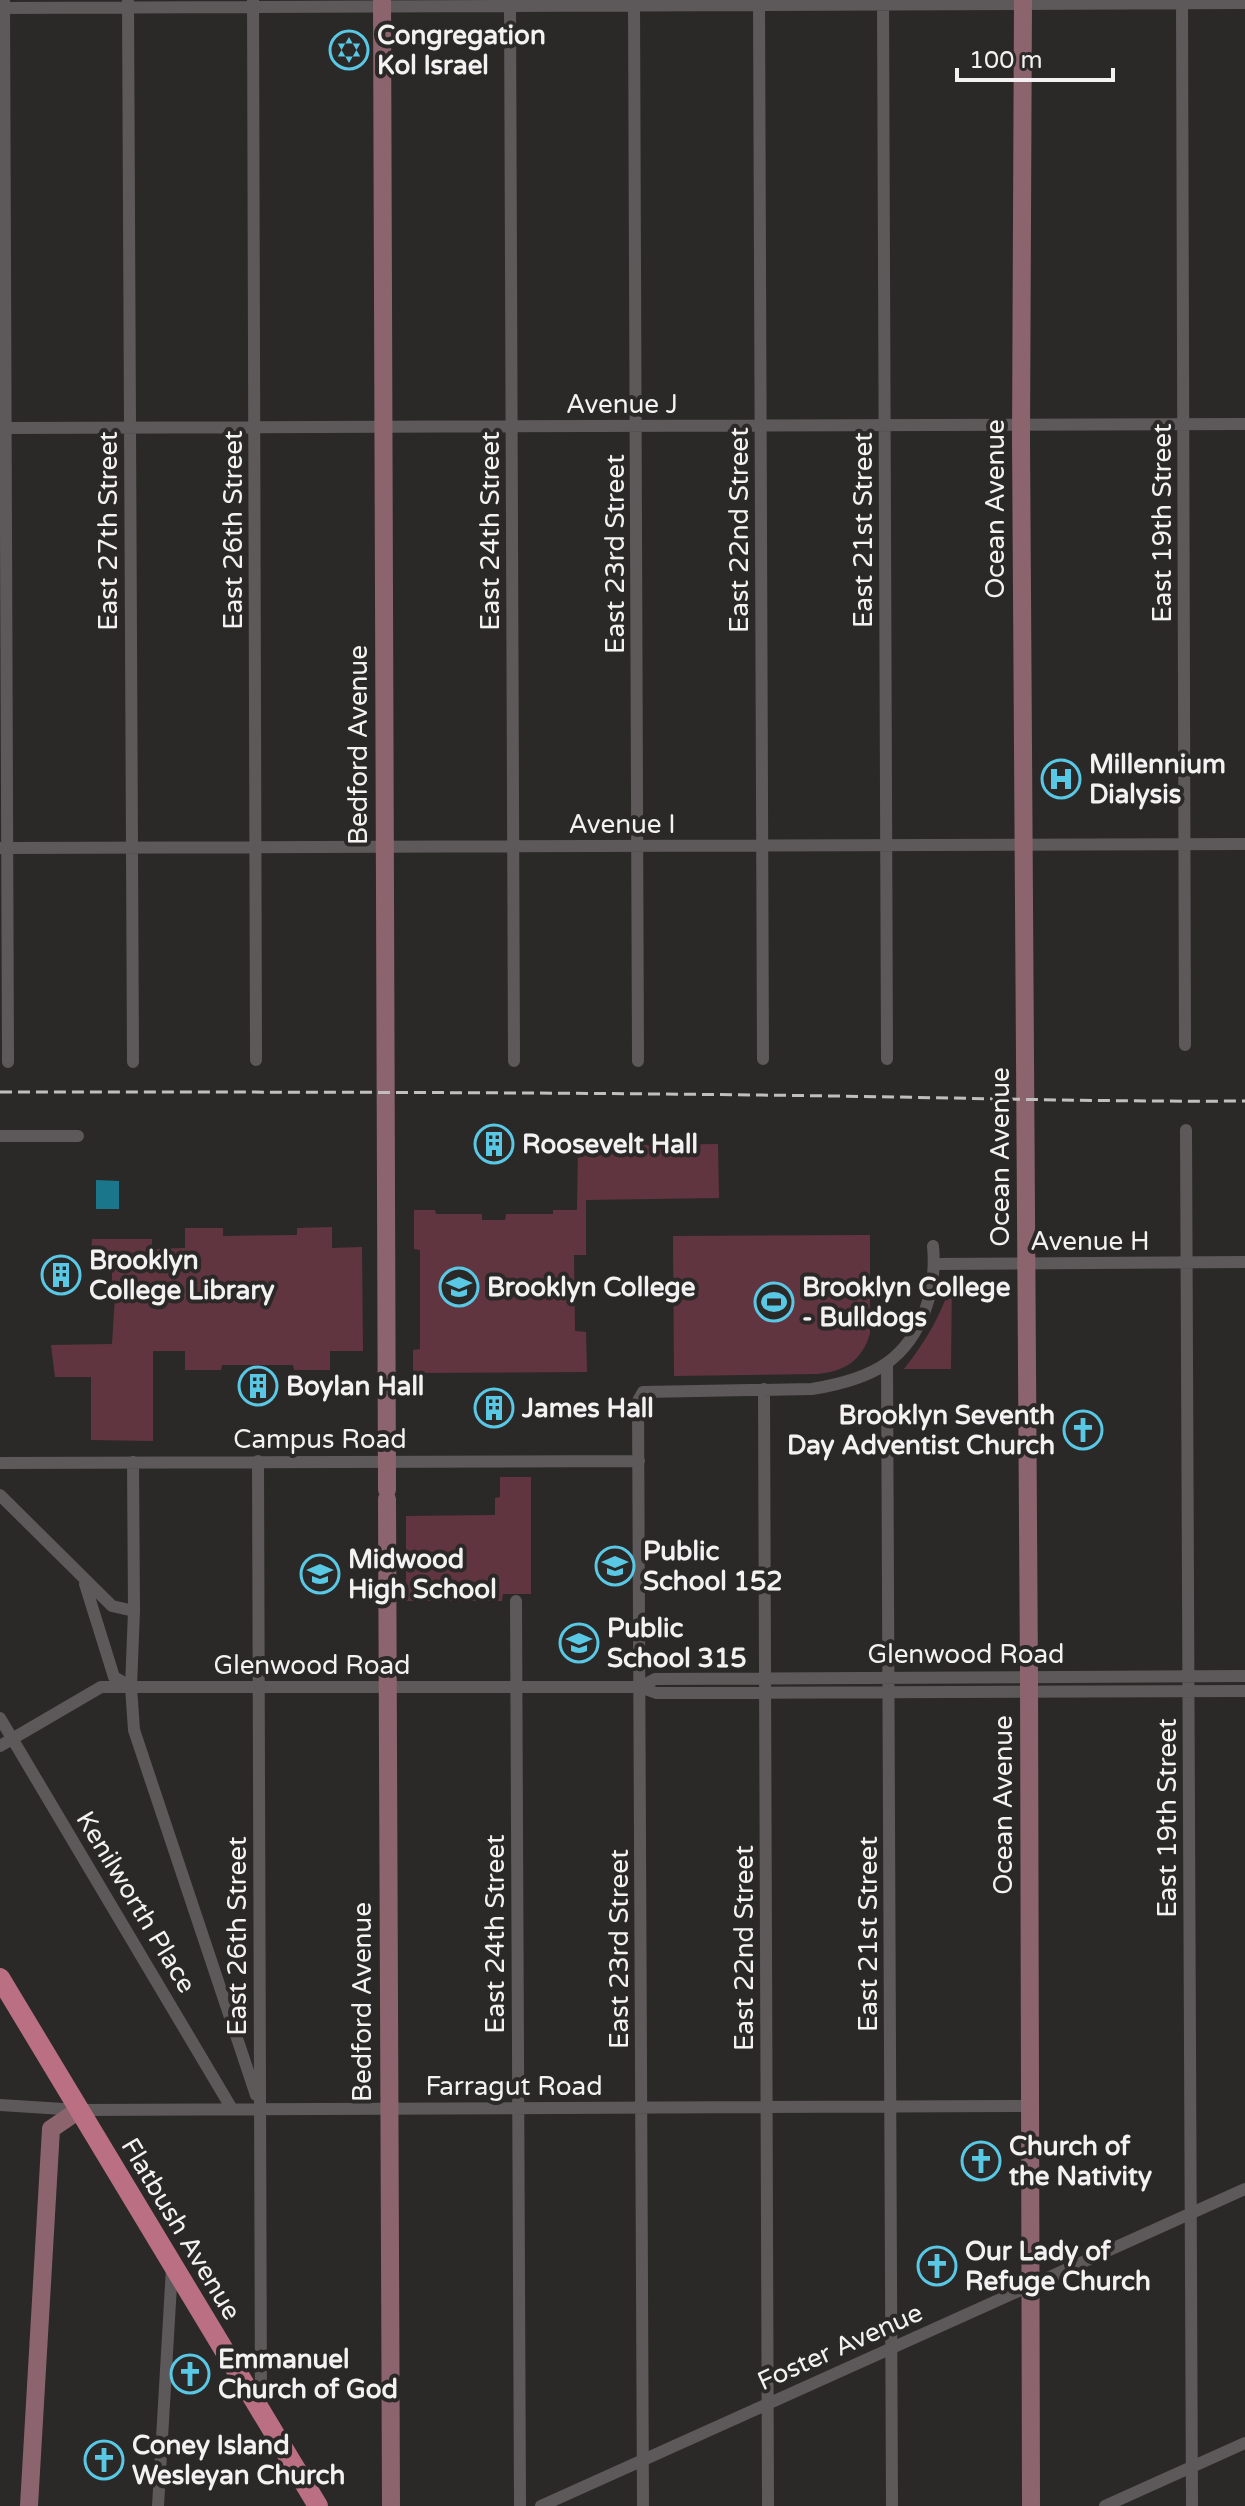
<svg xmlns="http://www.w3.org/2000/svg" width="1245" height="2506" viewBox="0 0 1245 2506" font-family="'Varela Round',sans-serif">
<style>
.green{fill:#613540}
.water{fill:#1a768a}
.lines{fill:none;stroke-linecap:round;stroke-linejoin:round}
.street{stroke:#5d595a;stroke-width:12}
.secondary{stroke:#8c646e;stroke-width:18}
.primary{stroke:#bb6f83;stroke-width:20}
.rail{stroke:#c0bebf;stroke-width:3;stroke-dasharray:12 6;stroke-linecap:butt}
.labels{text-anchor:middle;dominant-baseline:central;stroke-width:8;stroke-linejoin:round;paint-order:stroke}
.poi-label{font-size:26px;font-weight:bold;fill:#f3f1f2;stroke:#2b2828;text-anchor:start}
.street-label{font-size:26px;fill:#f3f1f2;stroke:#2b2828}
</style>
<rect width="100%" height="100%" fill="#2b2828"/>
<path class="green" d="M 718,1144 L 719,1198 L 586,1200 L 586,1255 L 574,1255 L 575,1331 L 586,1332 L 587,1372 L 413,1373 L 413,1350 L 420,1349 L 420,1250 L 414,1249 L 414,1210 L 435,1210 L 436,1214 L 482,1214 L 482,1220 L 505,1220 L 506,1214 L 553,1214 L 553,1210 L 577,1210 L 578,1146 Z
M 332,1227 L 332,1248 L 362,1247 L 363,1351 L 330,1351 L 330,1370 L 294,1370 L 293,1365 L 222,1365 L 221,1370 L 185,1370 L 185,1351 L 153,1351 L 153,1441 L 91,1440 L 91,1377 L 55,1377 L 51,1345 L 112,1344 L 115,1296 L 112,1295 L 112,1259 L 87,1261 L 91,1255 L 92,1239 L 152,1239 L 152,1249 L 185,1248 L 185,1228 L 223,1228 L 223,1236 L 297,1235 L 297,1228 Z
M 870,1235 L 870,1333 C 863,1360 844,1372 817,1374 L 674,1376 L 673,1236 Z
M 952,1280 L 951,1369 L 904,1369 C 926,1341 942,1314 952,1280 Z
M 500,1477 L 531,1477 L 531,1594 L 503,1594 L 502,1601 L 406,1601 L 406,1516 L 495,1515 L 495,1498 L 500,1497 Z"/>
<path class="water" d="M 96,1180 L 119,1181 L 119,1209 L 96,1209 Z"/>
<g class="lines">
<path class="street" d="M 253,0 L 256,1060
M 634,0 L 638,1061
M 759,0 L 763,1059
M 883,0 L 887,1059
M 1182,0 L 1185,1045
M 4,1 L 8,1062
M 128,1 L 133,1062
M 510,1 L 514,1061
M 0,8 L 1245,3
M 0,428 L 1245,424
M 0,848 L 1245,844
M 1186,1130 L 1192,2506
M 0,1136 L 78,1136
M 934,1264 L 1245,1262
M 887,1363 L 892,2506
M 764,1389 L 768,2506
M 258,1461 L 261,2407
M 133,1462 L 134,1611 L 131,1687 L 134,1730 L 256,2095
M 0,1463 L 639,1461
M 0,1495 L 112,1606 L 134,1611
M 85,1584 L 114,1677 L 131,1687
M 516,1601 L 520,2506
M 640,1687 L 655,1679 L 1245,1676
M 0,1718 L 232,2109
M 0,1746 L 101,1687 L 640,1687 L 656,1693 L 1245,1691
M 0,2105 L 79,2110 L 1029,2106
M 158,2506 L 172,2268
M 541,2506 L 1245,2189
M 643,2506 L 638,1401 L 643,1392 L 812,1389 C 837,1385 866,1378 887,1363 C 923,1337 937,1288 933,1246
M 1105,2506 L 1245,2443"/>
<path class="secondary" d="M 382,0 L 387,1490
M 1023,0 L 1021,440 L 1029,1676 L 1031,2506
M 387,1499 L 391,2506
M 29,2506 L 51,2129 L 79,2110"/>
<path class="primary" d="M 0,1978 L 318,2506"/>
<path class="rail" d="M 0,1092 C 277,1092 555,1092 832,1096 C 970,1098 1107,1102 1245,1101"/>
</g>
<defs>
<g id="synagogue-ring" transform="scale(2)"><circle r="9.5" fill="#2b2828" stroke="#59c8e4" stroke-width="1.5"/><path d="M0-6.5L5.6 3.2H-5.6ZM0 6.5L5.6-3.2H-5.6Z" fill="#59c8e4"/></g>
<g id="hospital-ring" transform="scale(2)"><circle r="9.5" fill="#2b2828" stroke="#59c8e4" stroke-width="1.5"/><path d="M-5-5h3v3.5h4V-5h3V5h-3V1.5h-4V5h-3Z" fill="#59c8e4"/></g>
<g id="building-ring" transform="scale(2)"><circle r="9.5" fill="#2b2828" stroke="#59c8e4" stroke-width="1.5"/><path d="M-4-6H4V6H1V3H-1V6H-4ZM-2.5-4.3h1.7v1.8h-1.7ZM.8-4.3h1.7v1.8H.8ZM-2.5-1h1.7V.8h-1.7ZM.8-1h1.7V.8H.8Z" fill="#59c8e4"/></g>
<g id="university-ring" transform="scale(2)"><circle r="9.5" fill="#2b2828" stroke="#59c8e4" stroke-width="1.5"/><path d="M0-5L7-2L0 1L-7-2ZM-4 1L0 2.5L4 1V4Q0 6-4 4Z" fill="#59c8e4"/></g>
<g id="stadium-ring" transform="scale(2)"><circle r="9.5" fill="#2b2828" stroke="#59c8e4" stroke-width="1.5"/><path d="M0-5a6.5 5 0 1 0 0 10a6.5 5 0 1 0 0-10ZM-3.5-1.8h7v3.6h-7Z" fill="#59c8e4"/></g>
<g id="church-ring" transform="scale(2)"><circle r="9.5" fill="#2b2828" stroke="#59c8e4" stroke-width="1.5"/><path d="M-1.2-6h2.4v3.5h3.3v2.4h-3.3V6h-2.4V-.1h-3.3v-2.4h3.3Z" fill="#59c8e4"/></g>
<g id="school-ring" transform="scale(2)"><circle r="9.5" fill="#2b2828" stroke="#59c8e4" stroke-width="1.5"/><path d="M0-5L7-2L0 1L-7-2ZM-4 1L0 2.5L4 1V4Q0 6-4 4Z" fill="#59c8e4"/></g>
</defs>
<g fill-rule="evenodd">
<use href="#synagogue-ring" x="349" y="50"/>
<use href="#hospital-ring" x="1061" y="779"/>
<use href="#building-ring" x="494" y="1144"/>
<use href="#building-ring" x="61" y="1275"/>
<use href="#university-ring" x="459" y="1287"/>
<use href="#stadium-ring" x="774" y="1302"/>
<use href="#building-ring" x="258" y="1386"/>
<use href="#building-ring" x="494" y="1408"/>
<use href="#church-ring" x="1083" y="1430"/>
<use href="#school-ring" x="615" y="1566"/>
<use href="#school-ring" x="320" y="1574"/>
<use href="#school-ring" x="579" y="1643"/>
<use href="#church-ring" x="981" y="2161"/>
<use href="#church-ring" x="937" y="2266"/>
<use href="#church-ring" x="190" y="2374"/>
<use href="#church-ring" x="104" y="2460"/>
</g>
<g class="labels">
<g class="poi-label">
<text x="377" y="35">Congregation<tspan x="377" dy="30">Kol Israel</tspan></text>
<text x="1089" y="764">Millennium<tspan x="1089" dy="30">Dialysis</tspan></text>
<text x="522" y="1144">Roosevelt Hall</text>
<text x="89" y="1260">Brooklyn<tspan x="89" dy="30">College Library</tspan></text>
<text x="487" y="1287">Brooklyn College</text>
<text x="802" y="1287">Brooklyn College<tspan x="802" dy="30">- Bulldogs</tspan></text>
<text x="286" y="1386">Boylan Hall</text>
<text x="522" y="1408">James Hall</text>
<text x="1055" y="1415" text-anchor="end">Brooklyn Seventh<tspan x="1055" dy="30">Day Adventist Church</tspan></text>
<text x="643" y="1551">Public<tspan x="643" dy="30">School 152</tspan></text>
<text x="348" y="1559">Midwood<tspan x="348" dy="30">High School</tspan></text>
<text x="607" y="1628">Public<tspan x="607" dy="30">School 315</tspan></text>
<text x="1009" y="2146">Church of<tspan x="1009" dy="30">the Nativity</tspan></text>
<text x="965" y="2251">Our Lady of<tspan x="965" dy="30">Refuge Church</tspan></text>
<text x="218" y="2359">Emmanuel<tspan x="218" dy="30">Church of God</tspan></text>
<text x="132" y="2445">Coney Island<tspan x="132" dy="30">Wesleyan Church</tspan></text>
</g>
<g class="street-label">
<text x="622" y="404">Avenue J</text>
<text transform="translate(995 509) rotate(-90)">Ocean Avenue</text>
<text transform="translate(1162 523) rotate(-90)">East 19th Street</text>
<text transform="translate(233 530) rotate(-90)">East 26th Street</text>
<text transform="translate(739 530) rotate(-90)">East 22nd Street</text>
<text transform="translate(863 530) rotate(-90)">East 21st Street</text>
<text transform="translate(108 531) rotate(-90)">East 27th Street</text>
<text transform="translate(490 531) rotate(-90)">East 24th Street</text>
<text transform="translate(615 554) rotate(-90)">East 23rd Street</text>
<text transform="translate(358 745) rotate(-90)">Bedford Avenue</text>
<text x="622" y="824">Avenue I</text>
<text transform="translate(1000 1157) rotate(-90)">Ocean Avenue</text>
<text x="1090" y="1241">Avenue H</text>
<text x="320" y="1439">Campus Road</text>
<text x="966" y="1654">Glenwood Road</text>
<text x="312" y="1665">Glenwood Road</text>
<text transform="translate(1003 1805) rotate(-90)">Ocean Avenue</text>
<text transform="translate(1167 1818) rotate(-90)">East 19th Street</text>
<text transform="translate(136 1902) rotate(59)">Kenilworth Place</text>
<text transform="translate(495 1934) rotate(-90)">East 24th Street</text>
<text transform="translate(868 1934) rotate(-90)">East 21st Street</text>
<text transform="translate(237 1936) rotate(-90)">East 26th Street</text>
<text transform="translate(744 1948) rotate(-90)">East 22nd Street</text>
<text transform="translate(619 1949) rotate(-90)">East 23rd Street</text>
<text transform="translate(362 2002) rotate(-90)">Bedford Avenue</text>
<text x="514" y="2086">Farragut Road</text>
<text transform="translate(181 2229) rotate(59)">Flatbush Avenue</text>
<text transform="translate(840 2347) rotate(-24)">Foster Avenue</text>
</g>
</g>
<path d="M957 68v12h156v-12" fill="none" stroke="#f3f1f2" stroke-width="4"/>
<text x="969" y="68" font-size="24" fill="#f3f1f2" stroke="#2b2828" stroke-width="6" paint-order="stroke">100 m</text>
</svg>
